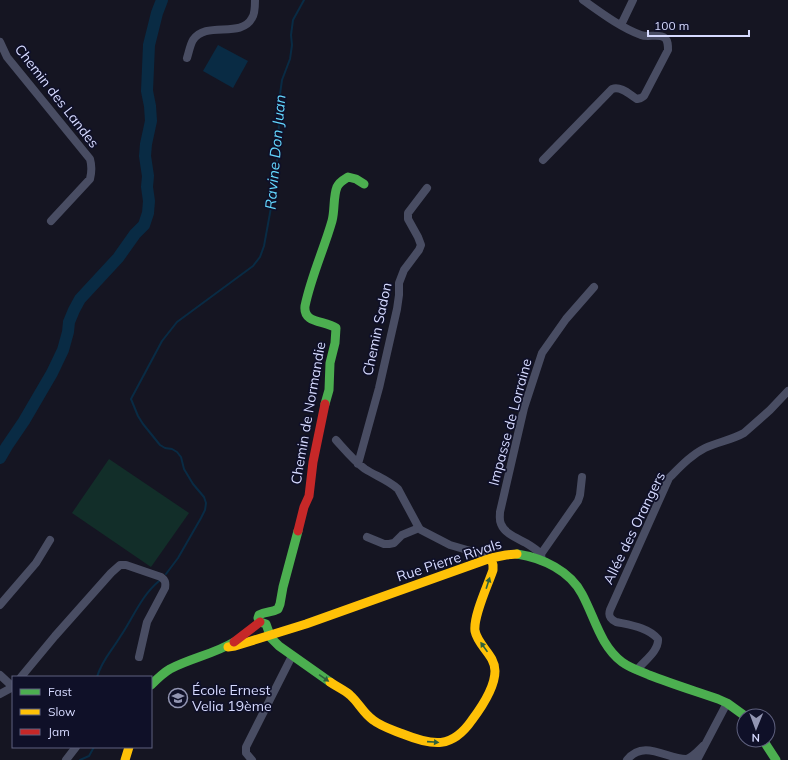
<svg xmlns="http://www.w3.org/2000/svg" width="788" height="760" viewBox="0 0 788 760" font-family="Mulish,sans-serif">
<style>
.green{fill:#122e29}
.water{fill:#092b44}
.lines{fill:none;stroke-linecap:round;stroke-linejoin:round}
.stream{stroke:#092b44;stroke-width:2}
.river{stroke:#092b44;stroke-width:12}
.street{stroke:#494d63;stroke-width:8}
.fast{stroke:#4caf50;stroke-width:9}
.slow{stroke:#ffc107;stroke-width:9}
.jam{stroke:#c62828;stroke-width:9}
.oneway{fill:#2e603c}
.labels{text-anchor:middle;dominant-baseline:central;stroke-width:3.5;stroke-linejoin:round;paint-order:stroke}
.street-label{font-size:14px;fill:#d6daff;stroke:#0f1028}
.poi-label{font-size:14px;fill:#d6daff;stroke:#0f1028;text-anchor:start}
.water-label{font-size:15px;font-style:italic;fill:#64d8ff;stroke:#0f1028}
</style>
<rect width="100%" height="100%" fill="#151522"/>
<path class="green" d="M 109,459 L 189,513 L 151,567 L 72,513 Z"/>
<path class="water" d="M 218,45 L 248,61 L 233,88 L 203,71 Z"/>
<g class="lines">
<path class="stream" d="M 166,574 L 178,558 L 201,518 L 205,510 L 206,503 L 204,497 L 193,484 L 184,469 L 181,457 L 177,452 L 172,449 L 165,448 L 160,445 L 143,424 L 138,416 L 131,399 L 162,341 L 177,322 L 253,266 L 260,257 L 264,246 L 274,191 L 278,151 L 280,94 L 282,80 L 290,59 L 292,45 L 291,35 L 293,20 L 304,0
M 97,677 C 102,660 111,652 120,637 C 133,618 141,596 159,581
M 80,760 L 89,756 L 94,747"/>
<path class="river" d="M 0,458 L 7,446 L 24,421 L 52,373 L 63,350 L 68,332 L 69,322 L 74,310 L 80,299 L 118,258 L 135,234 L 144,225 L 148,213 L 149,201 L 147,187 L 148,176 L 145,156 L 146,144 L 151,121 L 150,106 L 147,91 L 149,45 L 157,13 L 162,0"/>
<path class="street" d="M 621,25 L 633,0
M 0,42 L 7,57 L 90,159 C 92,166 92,171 90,179 L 51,221
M 187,58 C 189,52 190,45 193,40 C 206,20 241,39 252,18 C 255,14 255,5 255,0
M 543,160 L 612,89 C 621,86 629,94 637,99 L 641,98 L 644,96 L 668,50 C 668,45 668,41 665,38 C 659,33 648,38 641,35 C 621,28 600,12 583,0
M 336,440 C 345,450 354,461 365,469 C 376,476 388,480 398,489 L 419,528 L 421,530 L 450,545 L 481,554 L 485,560
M 358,464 L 379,388 L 397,309 L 399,295 L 399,283 L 404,270 L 419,250 L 421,245 L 418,237 L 408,219 L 408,213 L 427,188
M 367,537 L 384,544 L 389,544 L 394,543 L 402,535 L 419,528
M 541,554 L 578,501 L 580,495 L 582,477
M 542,561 L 541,554 C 537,550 531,546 526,543 C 517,538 505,534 501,524 C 499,520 500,516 500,512 L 524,408 L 542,353 L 566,319 L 594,287
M 0,605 L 36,563 L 50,540
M 637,670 C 644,661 659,651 658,639 C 648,627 630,625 616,622 C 610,619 608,616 610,610 L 669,478 C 680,467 691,455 705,448 C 717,442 732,440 744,433 L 770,410 L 788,391
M 0,675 L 13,687
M 21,677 L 55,636 L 111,573 L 120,565 L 126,565 L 161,577 C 165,580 166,582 165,588 L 147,622 L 139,657
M 0,694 L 13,687
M 66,760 L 76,747
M 252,760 L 246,753 L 246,747 L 292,656
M 627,760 C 644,738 668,760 687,759 C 694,756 699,750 704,745
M 697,760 L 727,703"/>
<path class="fast" d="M 325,404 L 329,390 L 330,363 L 335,343 L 336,328 C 325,320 303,324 305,306 C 311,277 324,249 332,221 C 335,210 333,197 337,187 C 339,182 343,180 348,177 L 356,179 L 364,184
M 298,531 L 283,587 L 280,604 L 278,609 C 271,613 266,611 259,615 L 258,618 L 260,622 L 266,624 L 271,638 L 279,646 L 330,682
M 517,554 C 543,558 570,571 582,594 C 595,618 600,645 622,662 C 630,668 640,671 649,675 C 672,684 695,691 718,699 L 727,703 L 745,716
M 151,685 C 157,679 163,673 170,669 C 191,658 214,654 234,642
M 763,740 L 776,760"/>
<path class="slow" d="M 228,647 L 235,646 L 306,624 L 491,558 L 506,555 L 517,554
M 330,682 C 337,687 344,690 350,695 C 359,703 363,713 373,720 C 382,727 393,730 403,734 C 433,746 452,749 472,720 C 481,708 495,687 495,671 C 495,655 478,646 475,631 C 473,616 488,585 493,570 L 493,565 L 491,558
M 125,760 L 129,747"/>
<path class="jam" d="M 298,531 L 304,507 L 309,496 L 313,462 L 325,404
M 234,642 L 260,622"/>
</g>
<defs><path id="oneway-solid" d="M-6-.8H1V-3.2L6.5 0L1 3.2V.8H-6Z"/></defs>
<g class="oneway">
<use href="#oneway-solid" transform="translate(488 583) rotate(-72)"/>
<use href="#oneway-solid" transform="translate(484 647) rotate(-125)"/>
<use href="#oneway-solid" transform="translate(324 678) rotate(35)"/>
<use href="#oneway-solid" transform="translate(433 742) rotate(4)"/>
</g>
<defs>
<g id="school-ring" transform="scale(1)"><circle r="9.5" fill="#0f1028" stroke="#9295b2" stroke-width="1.5"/><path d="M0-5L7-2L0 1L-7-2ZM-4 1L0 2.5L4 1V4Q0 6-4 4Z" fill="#9295b2"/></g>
</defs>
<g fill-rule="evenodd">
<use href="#school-ring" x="178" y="698"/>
</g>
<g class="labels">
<g class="street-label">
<text transform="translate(57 96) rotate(52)">Chemin des Landes</text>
<text transform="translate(377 329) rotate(-78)">Chemin Sadon</text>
<text transform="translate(308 413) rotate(-80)">Chemin de Normandie</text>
<text transform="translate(510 422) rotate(-75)">Impasse de Lorraine</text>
<text transform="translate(634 528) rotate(-64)">Allée des Orangers</text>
<text transform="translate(449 560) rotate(-18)">Rue Pierre Rivals</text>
</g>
<g class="poi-label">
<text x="192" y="690">École Ernest<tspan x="192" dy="16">Velia 19ème</tspan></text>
</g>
<g class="water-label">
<text transform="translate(275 152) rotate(-85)">Ravine Don Juan</text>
</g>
</g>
<rect x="12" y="676" width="140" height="72" fill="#0f1028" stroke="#5f617e"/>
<rect x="20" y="689" width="20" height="6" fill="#4caf50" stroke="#5f617e"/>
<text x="48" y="696" font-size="12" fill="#d6daff">Fast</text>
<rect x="20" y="709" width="20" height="6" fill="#ffc107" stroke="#5f617e"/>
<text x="48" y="716" font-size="12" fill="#d6daff">Slow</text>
<rect x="20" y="729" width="20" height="6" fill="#c62828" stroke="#5f617e"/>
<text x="48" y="736" font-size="12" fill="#d6daff">Jam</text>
<g transform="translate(756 728) rotate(181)"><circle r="19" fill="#0f1028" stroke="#5f617e"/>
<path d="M0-3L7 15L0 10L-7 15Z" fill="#9295b2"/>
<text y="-6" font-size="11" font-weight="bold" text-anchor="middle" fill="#d6daff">N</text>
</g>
<path d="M648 30v6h101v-6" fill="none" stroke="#d6daff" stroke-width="2"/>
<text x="654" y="30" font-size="12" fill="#d6daff" stroke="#0f1028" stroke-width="3" paint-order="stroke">100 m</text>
</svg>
